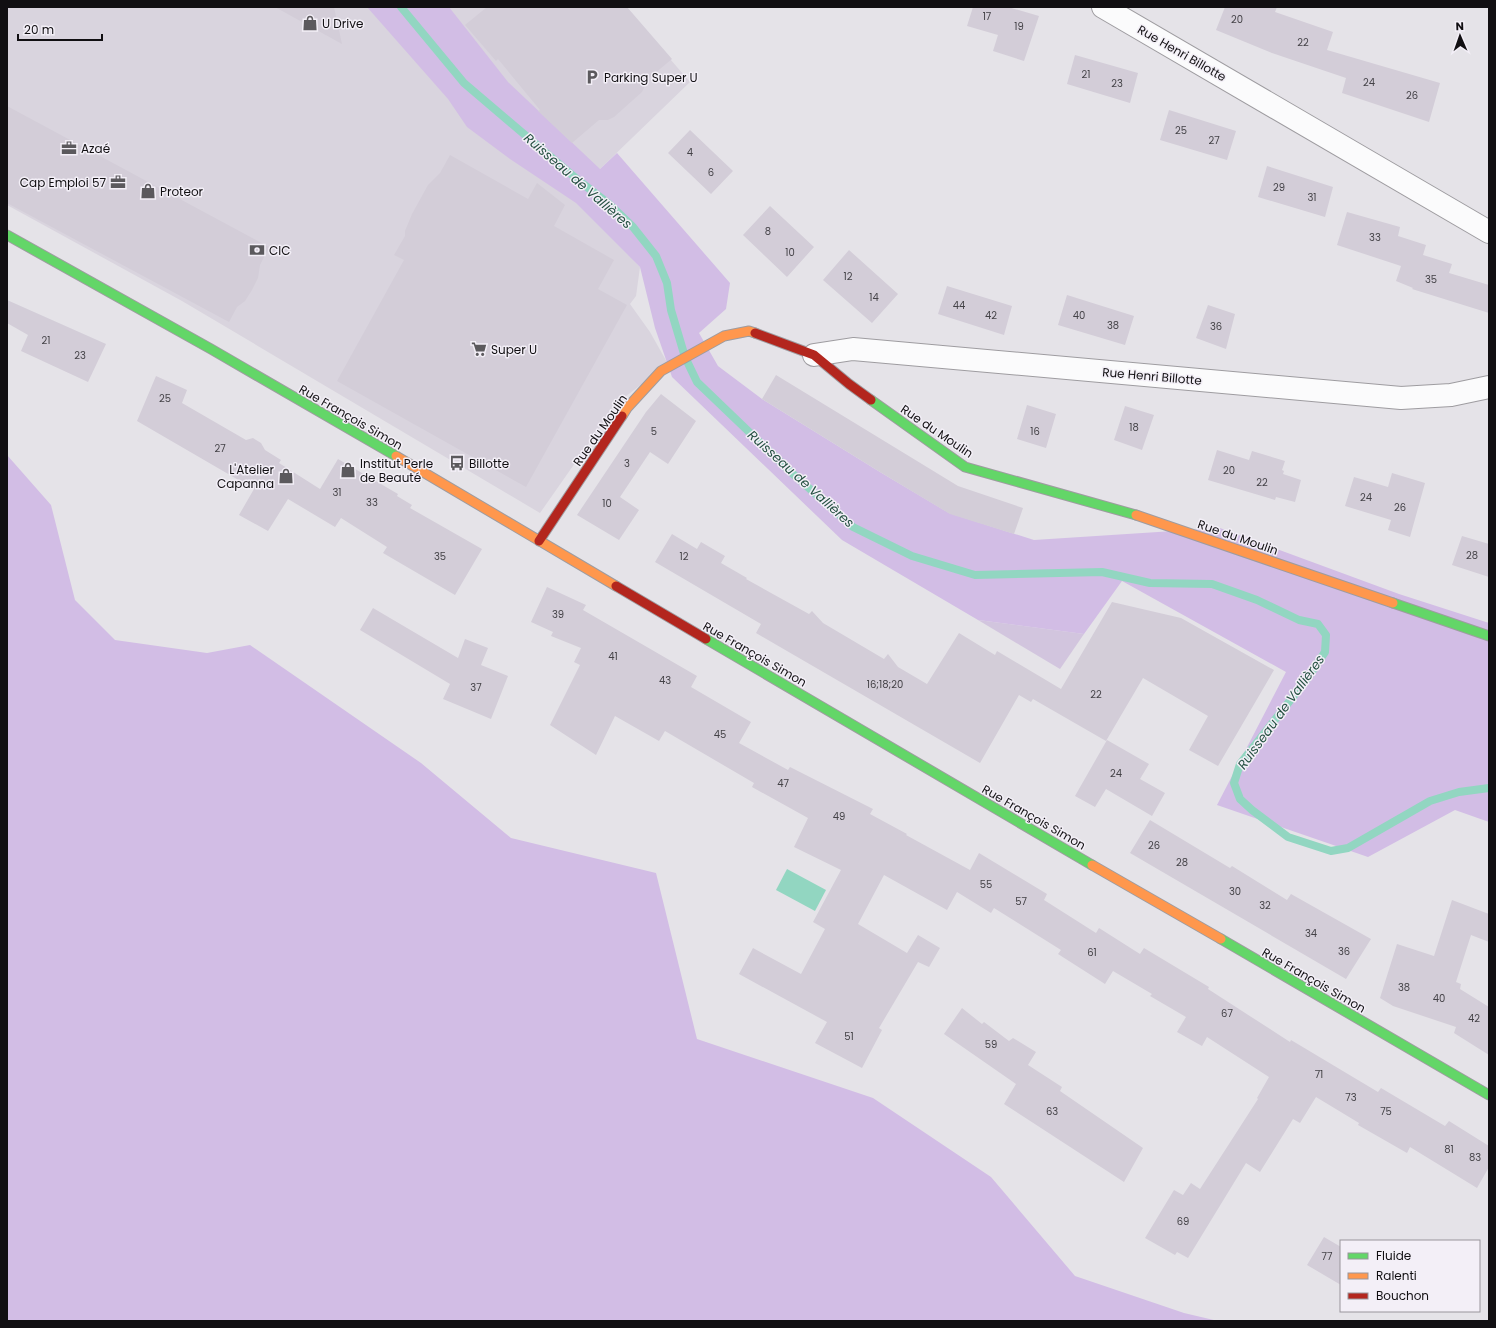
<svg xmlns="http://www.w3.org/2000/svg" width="1496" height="1328" viewBox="0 0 1496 1328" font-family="Poppins,sans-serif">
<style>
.built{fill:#d9d4de}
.green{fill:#d2c5de}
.forest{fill:#d2bde5}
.water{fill:#92d6c1}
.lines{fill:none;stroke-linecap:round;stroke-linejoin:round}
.stream{stroke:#92d6c1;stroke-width:8}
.building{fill:#d3cdd8}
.street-casing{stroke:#9e9ca0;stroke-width:24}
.fast-casing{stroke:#9e9ca0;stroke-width:11}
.slow-casing{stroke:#9e9ca0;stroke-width:11}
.jam-casing{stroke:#9e9ca0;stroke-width:11}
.street{stroke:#fbfbfc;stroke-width:22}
.fast{stroke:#63d668;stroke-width:9}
.slow{stroke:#ff974d;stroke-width:9}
.jam{stroke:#b3261e;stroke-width:9}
.labels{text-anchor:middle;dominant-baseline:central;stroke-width:3;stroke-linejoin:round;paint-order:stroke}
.number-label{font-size:10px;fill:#444247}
.poi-label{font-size:12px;fill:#110f12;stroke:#f3eff7;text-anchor:start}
.street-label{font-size:12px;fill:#110f12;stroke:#f3eff7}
.water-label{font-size:13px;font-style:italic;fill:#255042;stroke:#f3eff7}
</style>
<rect width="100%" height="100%" fill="#e5e3e8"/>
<path class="built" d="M 7,7 L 625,7 L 690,82 L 573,195 L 640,267 L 636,296 L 630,304 L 650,332 L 668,364 L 617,403 L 540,513 L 182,301 L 7,205 Z"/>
<path class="green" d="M 978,620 L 1084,634 L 1060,669 Z"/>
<path class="forest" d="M 367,7 L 449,7 L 508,82 L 600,169 L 617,153 L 730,283 L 726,309 L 699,333 L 718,366 L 762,399 L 880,472 L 949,513 L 1034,540 L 1220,528 L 1399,594 L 1489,623 L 1489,822 L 1455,810 L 1368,857 L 1217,805 L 1286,672 L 1122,581 L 1084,634 L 978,620 L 842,540 L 672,377 L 655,328 L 640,267 L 576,203 L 510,159 L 467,127 L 448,99 Z
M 7,455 L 51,505 L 75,600 L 115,640 L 207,653 L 250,645 L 421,763 L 511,838 L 656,873 L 697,1039 L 873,1098 L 991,1177 L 1075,1276 L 1184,1313 L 1218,1321 L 7,1321 Z"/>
<path class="water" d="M 787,869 L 826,890 L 815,911 L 776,890 Z"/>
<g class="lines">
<path class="stream" d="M 401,7 L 464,83 L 578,180 L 609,204 L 633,227 L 656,256 L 667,283 L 671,310 L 685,357 L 697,382 L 793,474 L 853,527 L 912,556 L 975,575 L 1102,572 L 1150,583 L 1212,584 L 1257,600 L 1299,620 L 1318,624 L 1326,635 L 1325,652 L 1307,679 L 1240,764 L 1234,783 L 1240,799 L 1252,810 L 1288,837 L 1331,851 L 1348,848 L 1430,801 L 1459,792 L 1489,788"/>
</g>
<path class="building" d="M 275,7 L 334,7 L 342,44 Z
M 487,7 L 627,7 L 672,59 L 648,79 L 642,92 L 614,117 L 608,120 L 599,120 L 572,143 L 538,111 L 540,110 L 498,59 L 496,61 L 465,25 Z
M 973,7 L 1008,7 L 1039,16 L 1024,61 L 993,51 L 998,35 L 967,26 Z
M 1225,7 L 1277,7 L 1275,12 L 1333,32 L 1327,50 L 1440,83 L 1429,122 L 1342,93 L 1346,78 L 1272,53 L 1216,30 Z
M 1075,55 L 1138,73 L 1130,103 L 1067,84 Z
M 7,106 L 269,247 L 260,265 L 258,278 L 252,290 L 245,301 L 237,307 L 229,322 L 7,203 Z
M 1169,110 L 1236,131 L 1227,160 L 1160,140 Z
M 690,130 L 733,171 L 711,194 L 668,153 Z
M 450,155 L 528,199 L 537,183 L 565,205 L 554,226 L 614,260 L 598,289 L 627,305 L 526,487 L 337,381 L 404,260 L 394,255 L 405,236 L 405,231 L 412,214 L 428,185 L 440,173 Z
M 1267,166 L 1333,187 L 1325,217 L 1258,197 Z
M 770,206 L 814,247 L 787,277 L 743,235 Z
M 1347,212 L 1400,227 L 1398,236 L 1426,245 L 1423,255 L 1452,264 L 1449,273 L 1489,285 L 1489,313 L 1412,289 L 1413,288 L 1396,281 L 1401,266 L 1337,245 Z
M 849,250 L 898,294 L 872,323 L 823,280 Z
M 947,286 L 1012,306 L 1004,335 L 938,314 Z
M 1067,295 L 1134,316 L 1125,345 L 1058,325 Z
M 7,300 L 106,344 L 88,382 L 21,351 L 28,335 L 7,323 Z
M 1208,305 L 1235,314 L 1226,349 L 1196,338 Z
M 776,375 L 958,486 L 1023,508 L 1014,534 L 950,514 L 880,472 L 762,399 Z
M 156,376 L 187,390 L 182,403 L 246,440 L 253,438 L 261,443 L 265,450 L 281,460 L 279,463 L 320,489 L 338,459 L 398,494 L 397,496 L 412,505 L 410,508 L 482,549 L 455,595 L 383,553 L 387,547 L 341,518 L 335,527 L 288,499 L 268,531 L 239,515 L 254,489 L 137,421 Z
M 661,394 L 696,421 L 668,464 L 650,452 L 620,497 L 639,510 L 619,540 L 577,515 L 646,412 Z
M 1027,405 L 1056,414 L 1046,448 L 1017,439 Z
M 1125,406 L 1154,415 L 1142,450 L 1114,440 Z
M 1217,450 L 1249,460 L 1252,451 L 1285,461 L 1282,470 L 1284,471 L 1283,474 L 1301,480 L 1295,502 L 1276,497 L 1275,500 L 1208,480 Z
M 1392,473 L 1425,483 L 1410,537 L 1388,530 L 1391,520 L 1345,506 L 1354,477 L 1388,487 Z
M 672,534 L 697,549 L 701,542 L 725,556 L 721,563 L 747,578 L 746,579 L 809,614 L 812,611 L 823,623 L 884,659 L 888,654 L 898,667 L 927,684 L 959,633 L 995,655 L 997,651 L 1061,689 L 1112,602 L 1181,618 L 1274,670 L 1218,766 L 1189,750 L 1208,716 L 1143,678 L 1106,741 L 1033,699 L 1031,702 L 1019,695 L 980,763 L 756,633 L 761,624 L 655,562 Z
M 1462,536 L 1489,544 L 1489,577 L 1452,565 Z
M 547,587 L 586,605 L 583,610 L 697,676 L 691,687 L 751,722 L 739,743 L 788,770 L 790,767 L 873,809 L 870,814 L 907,834 L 906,835 L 970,870 L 979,853 L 1047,894 L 1044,900 L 1096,933 L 1099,928 L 1140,954 L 1144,948 L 1209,987 L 1208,989 L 1290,1042 L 1291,1040 L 1378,1092 L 1381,1088 L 1445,1126 L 1449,1121 L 1489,1146 L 1489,1167 L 1477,1188 L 1410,1147 L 1407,1153 L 1358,1125 L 1359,1123 L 1316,1097 L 1300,1123 L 1293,1119 L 1260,1172 L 1246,1163 L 1188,1258 L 1177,1252 L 1175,1255 L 1145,1238 L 1174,1190 L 1183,1195 L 1191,1183 L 1200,1189 L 1258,1099 L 1257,1098 L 1269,1077 L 1207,1037 L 1202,1046 L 1177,1032 L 1186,1017 L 1150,996 L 1152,994 L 1113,971 L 1105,984 L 1058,954 L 1061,950 L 994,908 L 991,913 L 957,892 L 947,910 L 884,875 L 858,924 L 907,953 L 918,935 L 940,948 L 929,967 L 918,962 L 879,1028 L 882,1030 L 862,1068 L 815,1043 L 827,1022 L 739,974 L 753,948 L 801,974 L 825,929 L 813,922 L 841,870 L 794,847 L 808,818 L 752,787 L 754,783 L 665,731 L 659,741 L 615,716 L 596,755 L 550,725 L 580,665 L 574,662 L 581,648 L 551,636 L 553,632 L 531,622 Z
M 373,608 L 458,658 L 465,639 L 488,648 L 481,665 L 508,676 L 491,719 L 443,699 L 450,684 L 360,630 Z
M 1107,740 L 1149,764 L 1140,779 L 1165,793 L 1152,816 L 1106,789 L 1095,807 L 1075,796 Z
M 1150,820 L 1230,868 L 1232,866 L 1287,900 L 1291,894 L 1371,939 L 1346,979 L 1130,853 Z
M 1452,900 L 1489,914 L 1489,942 L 1471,935 L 1456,982 L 1461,984 L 1460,989 L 1489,1007 L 1489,1055 L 1454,1033 L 1456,1027 L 1393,1006 L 1380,998 L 1397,944 L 1434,956 Z
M 962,1008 L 982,1024 L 984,1022 L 1009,1041 L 1013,1038 L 1036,1052 L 1028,1065 L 1062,1087 L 1060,1091 L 1143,1148 L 1124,1182 L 1004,1104 L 1016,1084 L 944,1034 Z
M 1324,1237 L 1341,1247 L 1341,1285 L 1307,1265 Z"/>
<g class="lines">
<g class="street-casing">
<path id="street" d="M 1103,7 L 1489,232
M 814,355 L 853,349 L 1401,398 L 1451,395 L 1489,387"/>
</g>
<g class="fast-casing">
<path id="fast" d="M 7,235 L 211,349 L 396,456
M 871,400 L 965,467 L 1136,515
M 1393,603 L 1489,636
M 706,639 L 1092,865
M 1221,939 L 1489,1095"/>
</g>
<g class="slow-casing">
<path id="slow" d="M 622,416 L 627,408 L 661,371 L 724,336 L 749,331 L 755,333
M 396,456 L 616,586
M 1136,515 L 1393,603
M 1092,865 L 1221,939"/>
</g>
<g class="jam-casing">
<path id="jam" d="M 755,333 L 814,355 L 849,384 L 871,400
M 539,541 L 622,416
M 616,586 L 706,639"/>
</g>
<use href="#street" class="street"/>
<use href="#fast" class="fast"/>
<use href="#slow" class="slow"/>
<use href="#jam" class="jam"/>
</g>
<defs>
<g id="shop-bare" transform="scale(1.2)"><path d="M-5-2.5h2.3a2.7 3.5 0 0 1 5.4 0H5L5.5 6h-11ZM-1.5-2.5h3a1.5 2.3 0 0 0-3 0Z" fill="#5b595d" stroke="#f3eff7" stroke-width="2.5" paint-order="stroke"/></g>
<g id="parking-bare" transform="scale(1.2)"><path d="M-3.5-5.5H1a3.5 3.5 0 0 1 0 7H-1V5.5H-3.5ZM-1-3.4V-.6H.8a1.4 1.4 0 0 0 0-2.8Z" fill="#5b595d" stroke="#f3eff7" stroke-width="2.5" paint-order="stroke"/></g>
<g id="office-bare" transform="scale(1.2)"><path d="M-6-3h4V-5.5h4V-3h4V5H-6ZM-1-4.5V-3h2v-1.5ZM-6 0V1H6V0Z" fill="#5b595d" stroke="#f3eff7" stroke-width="2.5" paint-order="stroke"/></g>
<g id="bank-bare" transform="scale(1.2)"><path d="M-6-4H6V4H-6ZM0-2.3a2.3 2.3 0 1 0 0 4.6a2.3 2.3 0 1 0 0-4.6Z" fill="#5b595d" stroke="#f3eff7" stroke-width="2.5" paint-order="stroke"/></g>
<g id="supermarket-bare" transform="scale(1.2)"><path d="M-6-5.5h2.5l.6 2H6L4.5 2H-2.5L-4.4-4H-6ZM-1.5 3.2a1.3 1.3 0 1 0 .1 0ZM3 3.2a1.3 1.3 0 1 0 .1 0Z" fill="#5b595d" stroke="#f3eff7" stroke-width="2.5" paint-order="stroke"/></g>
<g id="bus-bare" transform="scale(1.2)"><path d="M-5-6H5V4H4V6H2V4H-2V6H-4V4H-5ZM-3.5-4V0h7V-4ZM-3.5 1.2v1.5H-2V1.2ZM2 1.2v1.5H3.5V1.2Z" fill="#5b595d" stroke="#f3eff7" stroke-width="2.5" paint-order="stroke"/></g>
</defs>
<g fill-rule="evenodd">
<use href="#shop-bare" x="310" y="23"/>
<use href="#parking-bare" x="592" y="77"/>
<use href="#office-bare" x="69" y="148"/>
<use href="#office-bare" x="118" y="182"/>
<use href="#shop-bare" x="148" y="191"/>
<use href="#bank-bare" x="257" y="250"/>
<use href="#supermarket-bare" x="479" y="349"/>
<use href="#bus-bare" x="457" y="463"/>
<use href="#shop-bare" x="348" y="470"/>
<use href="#shop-bare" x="286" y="476"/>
</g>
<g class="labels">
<g class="number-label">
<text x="987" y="16">17</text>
<text x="1237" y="19">20</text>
<text x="1019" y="26">19</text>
<text x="1303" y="42">22</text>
<text x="1086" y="74">21</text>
<text x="1369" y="82">24</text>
<text x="1117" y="83">23</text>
<text x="1412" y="95">26</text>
<text x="1181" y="130">25</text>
<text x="1214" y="140">27</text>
<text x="690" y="152">4</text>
<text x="711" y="172">6</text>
<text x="1279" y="187">29</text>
<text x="1312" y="197">31</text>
<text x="768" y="231">8</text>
<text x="1375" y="237">33</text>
<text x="790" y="252">10</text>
<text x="848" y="276">12</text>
<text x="1431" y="279">35</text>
<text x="874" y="297">14</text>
<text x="959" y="305">44</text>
<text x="991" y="315">42</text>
<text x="1079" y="315">40</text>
<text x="1113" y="325">38</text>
<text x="1216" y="326">36</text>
<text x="46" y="340">21</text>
<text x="80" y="355">23</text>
<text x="165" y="398">25</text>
<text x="1134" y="427">18</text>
<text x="654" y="431">5</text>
<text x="1035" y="431">16</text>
<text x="220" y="448">27</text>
<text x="627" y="463">3</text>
<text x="1229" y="470">20</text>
<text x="1262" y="482">22</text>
<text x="337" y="492">31</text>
<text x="1366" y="497">24</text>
<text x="372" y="502">33</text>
<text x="607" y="503">10</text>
<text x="1400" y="507">26</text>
<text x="1472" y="555">28</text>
<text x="440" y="556">35</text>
<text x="684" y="556">12</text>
<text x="558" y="614">39</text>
<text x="613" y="656">41</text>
<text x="665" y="680">43</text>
<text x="885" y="684">16;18;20</text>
<text x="476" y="687">37</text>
<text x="1096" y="694">22</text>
<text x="720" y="734">45</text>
<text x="1116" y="773">24</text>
<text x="783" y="783">47</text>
<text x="839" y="816">49</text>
<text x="1154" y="845">26</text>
<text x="1182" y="862">28</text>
<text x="986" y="884">55</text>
<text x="1235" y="891">30</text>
<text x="1021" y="901">57</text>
<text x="1265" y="905">32</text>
<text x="1311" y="933">34</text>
<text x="1344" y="951">36</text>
<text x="1092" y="952">61</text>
<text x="1404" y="987">38</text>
<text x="1439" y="998">40</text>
<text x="1227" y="1013">67</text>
<text x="1474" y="1018">42</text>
<text x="849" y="1036">51</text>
<text x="991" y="1044">59</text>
<text x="1319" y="1074">71</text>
<text x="1351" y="1097">73</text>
<text x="1052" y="1111">63</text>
<text x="1386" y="1111">75</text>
<text x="1449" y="1149">81</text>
<text x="1475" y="1157">83</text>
<text x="1183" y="1221">69</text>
<text x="1327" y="1256">77</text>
</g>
<g class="poi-label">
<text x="322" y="23">U Drive</text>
<text x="604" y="77">Parking Super U</text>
<text x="81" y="148">Azaé</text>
<text x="106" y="182" text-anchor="end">Cap Emploi 57</text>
<text x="160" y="191">Proteor</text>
<text x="269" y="250">CIC</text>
<text x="491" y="349">Super U</text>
<text x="360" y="463">Institut Perle<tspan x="360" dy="14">de Beauté</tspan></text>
<text x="469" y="463">Billotte</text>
<text x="274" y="469" text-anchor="end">L'Atelier<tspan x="274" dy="14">Capanna</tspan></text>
</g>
<g class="street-label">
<text transform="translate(1182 53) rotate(30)">Rue Henri Billotte</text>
<text transform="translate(1152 376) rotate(5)">Rue Henri Billotte</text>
<text transform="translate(351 417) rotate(30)">Rue François Simon</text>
<text transform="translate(600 430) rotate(-55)">Rue du Moulin</text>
<text transform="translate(937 431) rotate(34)">Rue du Moulin</text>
<text transform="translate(1238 537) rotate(19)">Rue du Moulin</text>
<text transform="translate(755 654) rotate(30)">Rue François Simon</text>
<text transform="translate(1034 817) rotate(30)">Rue François Simon</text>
<text transform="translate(1314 980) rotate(30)">Rue François Simon</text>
</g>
<g class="water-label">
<text transform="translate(578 181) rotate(41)">Ruisseau de Vallières</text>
<text transform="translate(801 479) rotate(42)">Ruisseau de Vallières</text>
<text transform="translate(1281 712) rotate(-54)">Ruisseau de Vallières</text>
</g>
</g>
<rect width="1496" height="1328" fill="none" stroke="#110f12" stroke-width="16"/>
<rect x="1340" y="1240" width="140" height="72" fill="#f3eff7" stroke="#99959b"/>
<rect x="1348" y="1253" width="20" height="6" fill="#63d668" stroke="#99959b"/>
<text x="1376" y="1260" font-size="12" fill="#110f12">Fluide</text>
<rect x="1348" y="1273" width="20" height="6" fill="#ff974d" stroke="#99959b"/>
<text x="1376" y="1280" font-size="12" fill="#110f12">Ralenti</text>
<rect x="1348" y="1293" width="20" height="6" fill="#b3261e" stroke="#99959b"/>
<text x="1376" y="1300" font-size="12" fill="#110f12">Bouchon</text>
<g transform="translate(1460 36) rotate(358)" stroke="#f3eff7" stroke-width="3" paint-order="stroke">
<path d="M0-3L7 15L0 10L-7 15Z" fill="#110f12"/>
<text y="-6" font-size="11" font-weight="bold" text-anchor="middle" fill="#110f12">N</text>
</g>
<path d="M18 34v6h84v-6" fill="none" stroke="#110f12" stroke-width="2"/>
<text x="24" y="34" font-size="12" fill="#110f12" stroke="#f3eff7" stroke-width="3" paint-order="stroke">20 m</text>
</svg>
